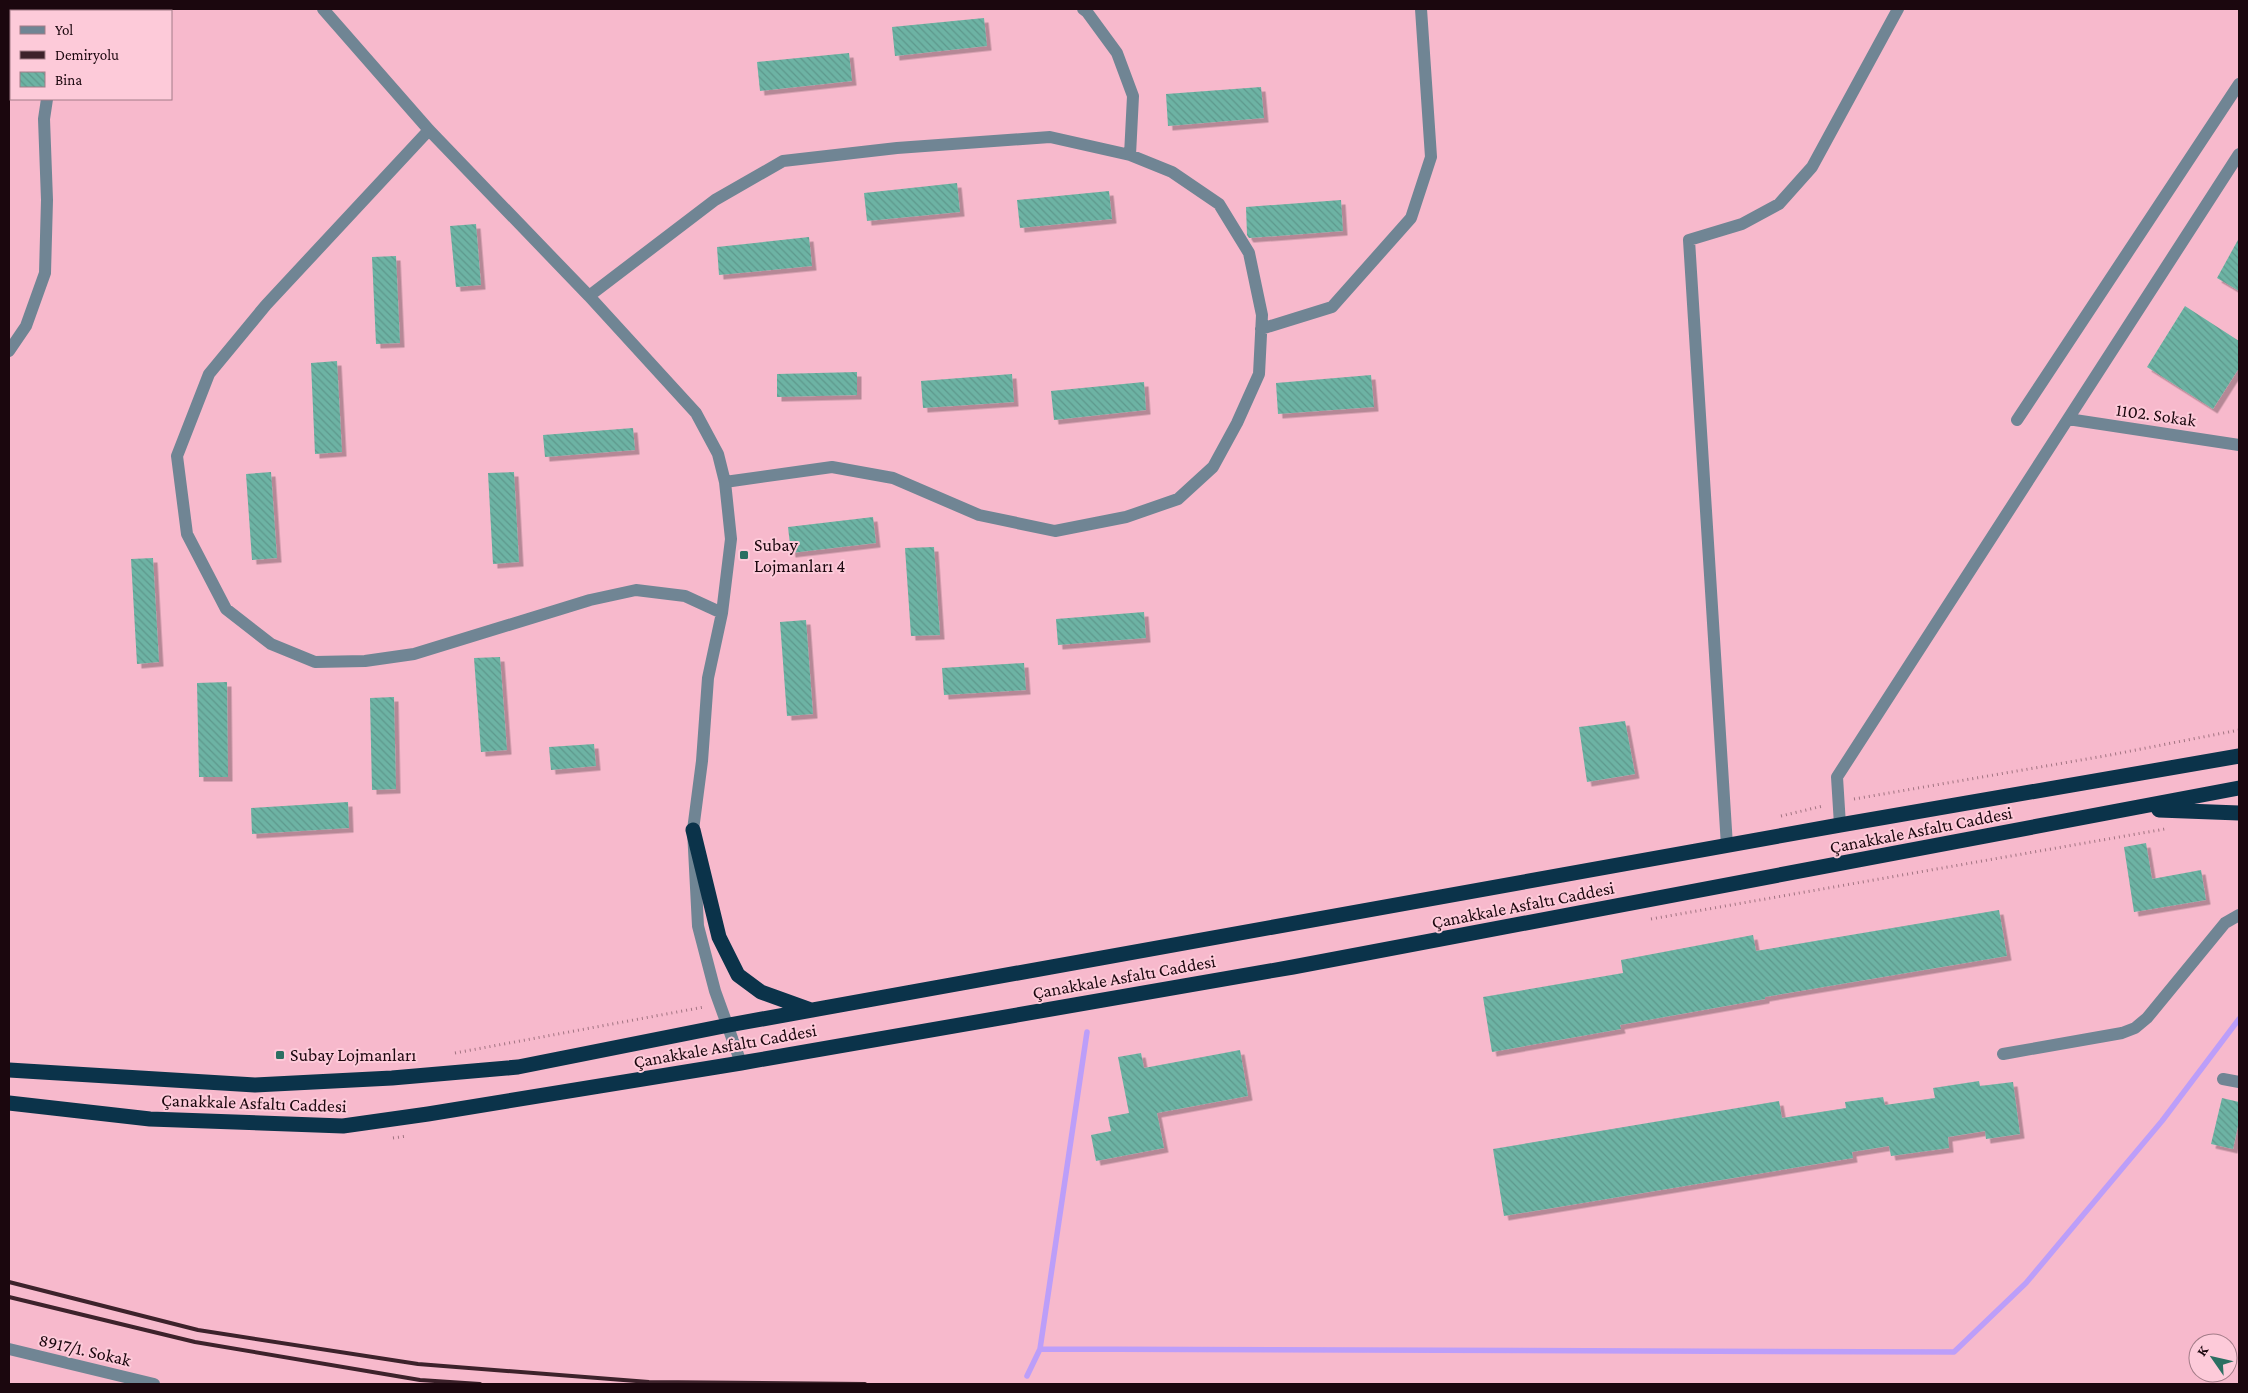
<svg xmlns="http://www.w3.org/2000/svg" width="2248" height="1393" viewBox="0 0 2248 1393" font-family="'Crimson Pro',serif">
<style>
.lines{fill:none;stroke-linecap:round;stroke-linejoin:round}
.stream{stroke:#bc9ef9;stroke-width:5.5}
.building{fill:url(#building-back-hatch);filter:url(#shadow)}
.path{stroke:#a17381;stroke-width:3;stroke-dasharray:1 4;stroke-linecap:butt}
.minor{stroke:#708594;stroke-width:12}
.highway{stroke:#0b334a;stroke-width:15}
.rail{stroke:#3d222b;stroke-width:4}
.poi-dot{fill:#2b6f62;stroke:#fdcad9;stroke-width:2}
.labels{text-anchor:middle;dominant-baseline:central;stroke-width:4;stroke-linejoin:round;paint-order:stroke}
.street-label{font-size:18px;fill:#1b070e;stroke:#fdcad9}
.poi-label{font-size:18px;fill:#1b070e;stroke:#fdcad9;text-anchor:start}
</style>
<defs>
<pattern id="building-back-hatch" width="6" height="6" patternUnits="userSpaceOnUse" patternTransform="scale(1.25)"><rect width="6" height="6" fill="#6db3a4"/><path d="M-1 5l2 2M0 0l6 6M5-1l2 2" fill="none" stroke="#5e988c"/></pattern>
<filter id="shadow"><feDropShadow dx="4.5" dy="4.5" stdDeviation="0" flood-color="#0004"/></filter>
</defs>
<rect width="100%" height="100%" fill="#f7b9cc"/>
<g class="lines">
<path class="stream" d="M 1040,1349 L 1087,1032
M 1027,1376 L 1040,1349 L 1954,1352 L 2026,1283 L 2162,1121 L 2239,1019"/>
</g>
<path class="building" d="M 984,18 L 987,46 L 895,56 L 892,27 Z
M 849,53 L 852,81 L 760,91 L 757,62 Z
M 1261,87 L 1264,118 L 1168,126 L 1166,94 Z
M 957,183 L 960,212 L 867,221 L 864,193 Z
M 1109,191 L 1112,219 L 1020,228 L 1017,200 Z
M 1341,200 L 1343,231 L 1249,238 L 1247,235 L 1246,207 Z
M 476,224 L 481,285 L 456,287 L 450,226 Z
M 809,237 L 812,266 L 719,275 L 717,247 Z
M 2239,238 L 2239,291 L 2217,278 Z
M 396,256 L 400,343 L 376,344 L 372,257 Z
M 2185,306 L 2239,341 L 2239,368 L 2213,409 L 2147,367 Z
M 337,361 L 342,452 L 315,454 L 311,363 Z
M 857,372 L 857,395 L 777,397 L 777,374 Z
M 1012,374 L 1014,402 L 923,408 L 921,381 Z
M 1371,375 L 1374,407 L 1278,414 L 1276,383 Z
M 1144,382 L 1146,410 L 1054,420 L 1051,391 Z
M 633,428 L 635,450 L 545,457 L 543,435 Z
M 271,472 L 277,558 L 252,560 L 246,474 Z
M 514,472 L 519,562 L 493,564 L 488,473 Z
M 873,517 L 876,543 L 791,553 L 788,527 Z
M 934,547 L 940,635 L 911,636 L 905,548 Z
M 153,558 L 159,662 L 137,664 L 131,559 Z
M 1144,612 L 1146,638 L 1058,645 L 1056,619 Z
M 806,620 L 813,714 L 787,716 L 780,622 Z
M 500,657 L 507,750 L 481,752 L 474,658 Z
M 1024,663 L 1026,690 L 944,695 L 942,668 Z
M 227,682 L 228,777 L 199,777 L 197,683 Z
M 394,697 L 396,789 L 372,790 L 370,698 Z
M 1625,721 L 1635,774 L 1587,782 L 1579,727 Z
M 594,744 L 596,766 L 551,770 L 549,747 Z
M 348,802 L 349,828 L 252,834 L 251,808 Z
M 2146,843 L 2152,879 L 2201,870 L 2206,900 L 2134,912 L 2124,847 Z
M 1999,910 L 2007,956 L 1765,997 L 1765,999 L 1620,1025 L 1621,1029 L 1492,1052 L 1483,997 L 1623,973 L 1621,960 L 1753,935 L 1756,951 Z
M 1240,1050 L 1248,1096 L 1157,1113 L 1164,1148 L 1096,1161 L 1091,1135 L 1111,1131 L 1108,1117 L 1129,1113 L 1118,1057 L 1141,1053 L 1144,1068 Z
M 1979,1081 L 1980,1086 L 2013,1082 L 2020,1134 L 1986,1139 L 1985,1131 L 1948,1137 L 1949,1148 L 1891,1156 L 1889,1146 L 1852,1152 L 1853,1158 L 1504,1216 L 1493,1149 L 1779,1101 L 1782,1118 L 1846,1108 L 1845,1102 L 1883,1097 L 1885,1105 L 1935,1098 L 1933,1088 Z
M 2222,1098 L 2239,1102 L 2239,1121 L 2233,1149 L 2211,1144 Z"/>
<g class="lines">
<path class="path" d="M 1854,799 L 2110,755 L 2239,730
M 1781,816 L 1823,806
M 1651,919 L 2165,829
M 455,1053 L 704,1007
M 393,1138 L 407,1136"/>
<path class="minor" d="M 323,9 L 429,130 L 589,296 L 696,413 L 718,454 L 725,482 L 731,539 L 722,613 L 708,678 L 702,761 L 693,830 L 698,926 L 715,991 L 741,1063
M 1083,9 L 1087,12 L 1117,53 L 1133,96 L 1130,155
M 67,11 L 68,9
M 429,130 L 266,305 L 209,374 L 177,456 L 187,534 L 226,609 L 271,644 L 315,662 L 365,661 L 414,654 L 590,600 L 636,590 L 685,596 L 722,613
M 589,296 L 715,200 L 783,161 L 897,148 L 1050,137 L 1130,155 L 1172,172 L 1219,204 L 1249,253 L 1262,315 L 1259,374 L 1237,423 L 1213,467 L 1178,499 L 1126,517 L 1055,531 L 979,515 L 893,478 L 832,467 L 725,482
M 1261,329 L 1332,307 L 1411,218 L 1431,157 L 1421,9
M 9,351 L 26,326 L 45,273 L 47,200 L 44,119 L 47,99
M 2068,419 L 2239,445
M 2017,420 L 2239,84
M 1840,825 L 1837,777 L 2239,154
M 1727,846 L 1689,240 L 1742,224 L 1779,204 L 1812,167 L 1898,9
M 2003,1054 L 2122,1033 L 2135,1028 L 2147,1018 L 2225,923 L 2239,915
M 2223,1079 L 2239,1082
M 9,1349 L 154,1384"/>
<path class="highway" d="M 2159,810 L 2239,813
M 693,830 L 719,937 L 738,975 L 761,992 L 811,1010
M 9,1070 L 255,1085 L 392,1078 L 518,1067 L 729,1025 L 1840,825 L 2239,756
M 9,1103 L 150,1119 L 343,1126 L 428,1114 L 741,1063 L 1293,967 L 2239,788"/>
<path class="rail" d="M 9,1282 L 198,1330 L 418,1364 L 649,1382 L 865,1384
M 9,1297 L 195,1342 L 420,1380 L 480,1384"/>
</g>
<g class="poi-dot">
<rect x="739" y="550" width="10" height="10" rx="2.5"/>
<rect x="275" y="1050" width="10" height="10" rx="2.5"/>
</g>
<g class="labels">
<g class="street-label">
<text transform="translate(2156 415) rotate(8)">1102. Sokak</text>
<text transform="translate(1921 830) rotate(-11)">Çanakkale Asfaltı Caddesi</text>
<text transform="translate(1523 905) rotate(-11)">Çanakkale Asfaltı Caddesi</text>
<text transform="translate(1124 977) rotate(-10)">Çanakkale Asfaltı Caddesi</text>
<text transform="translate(725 1046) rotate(-10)">Çanakkale Asfaltı Caddesi</text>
<text transform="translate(254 1103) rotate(2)">Çanakkale Asfaltı Caddesi</text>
<text transform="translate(85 1350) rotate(13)">8917/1. Sokak</text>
</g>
<g class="poi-label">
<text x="754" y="545">Subay<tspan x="754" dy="21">Lojmanları 4</tspan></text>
<text x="290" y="1055">Subay Lojmanları</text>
</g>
</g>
<rect width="2248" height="1393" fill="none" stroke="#1b070e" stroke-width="20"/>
<rect x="10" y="10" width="162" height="90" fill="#fdcad9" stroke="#a37c88"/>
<rect x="20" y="26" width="25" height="8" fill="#708594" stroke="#a37c88"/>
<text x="55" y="35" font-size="15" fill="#1b070e">Yol</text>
<rect x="20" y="51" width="25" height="8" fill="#3d222b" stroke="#a37c88"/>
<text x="55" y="60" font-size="15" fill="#1b070e">Demiryolu</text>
<rect x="20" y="72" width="25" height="15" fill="url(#building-back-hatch)" stroke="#a37c88"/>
<text x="55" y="85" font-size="15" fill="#1b070e">Bina</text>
<g transform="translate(2213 1358) rotate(304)"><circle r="24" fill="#fdcad9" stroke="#a37c88"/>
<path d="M0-4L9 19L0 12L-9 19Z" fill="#2b6f62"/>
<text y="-8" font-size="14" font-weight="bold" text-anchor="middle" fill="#1b070e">K</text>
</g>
</svg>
